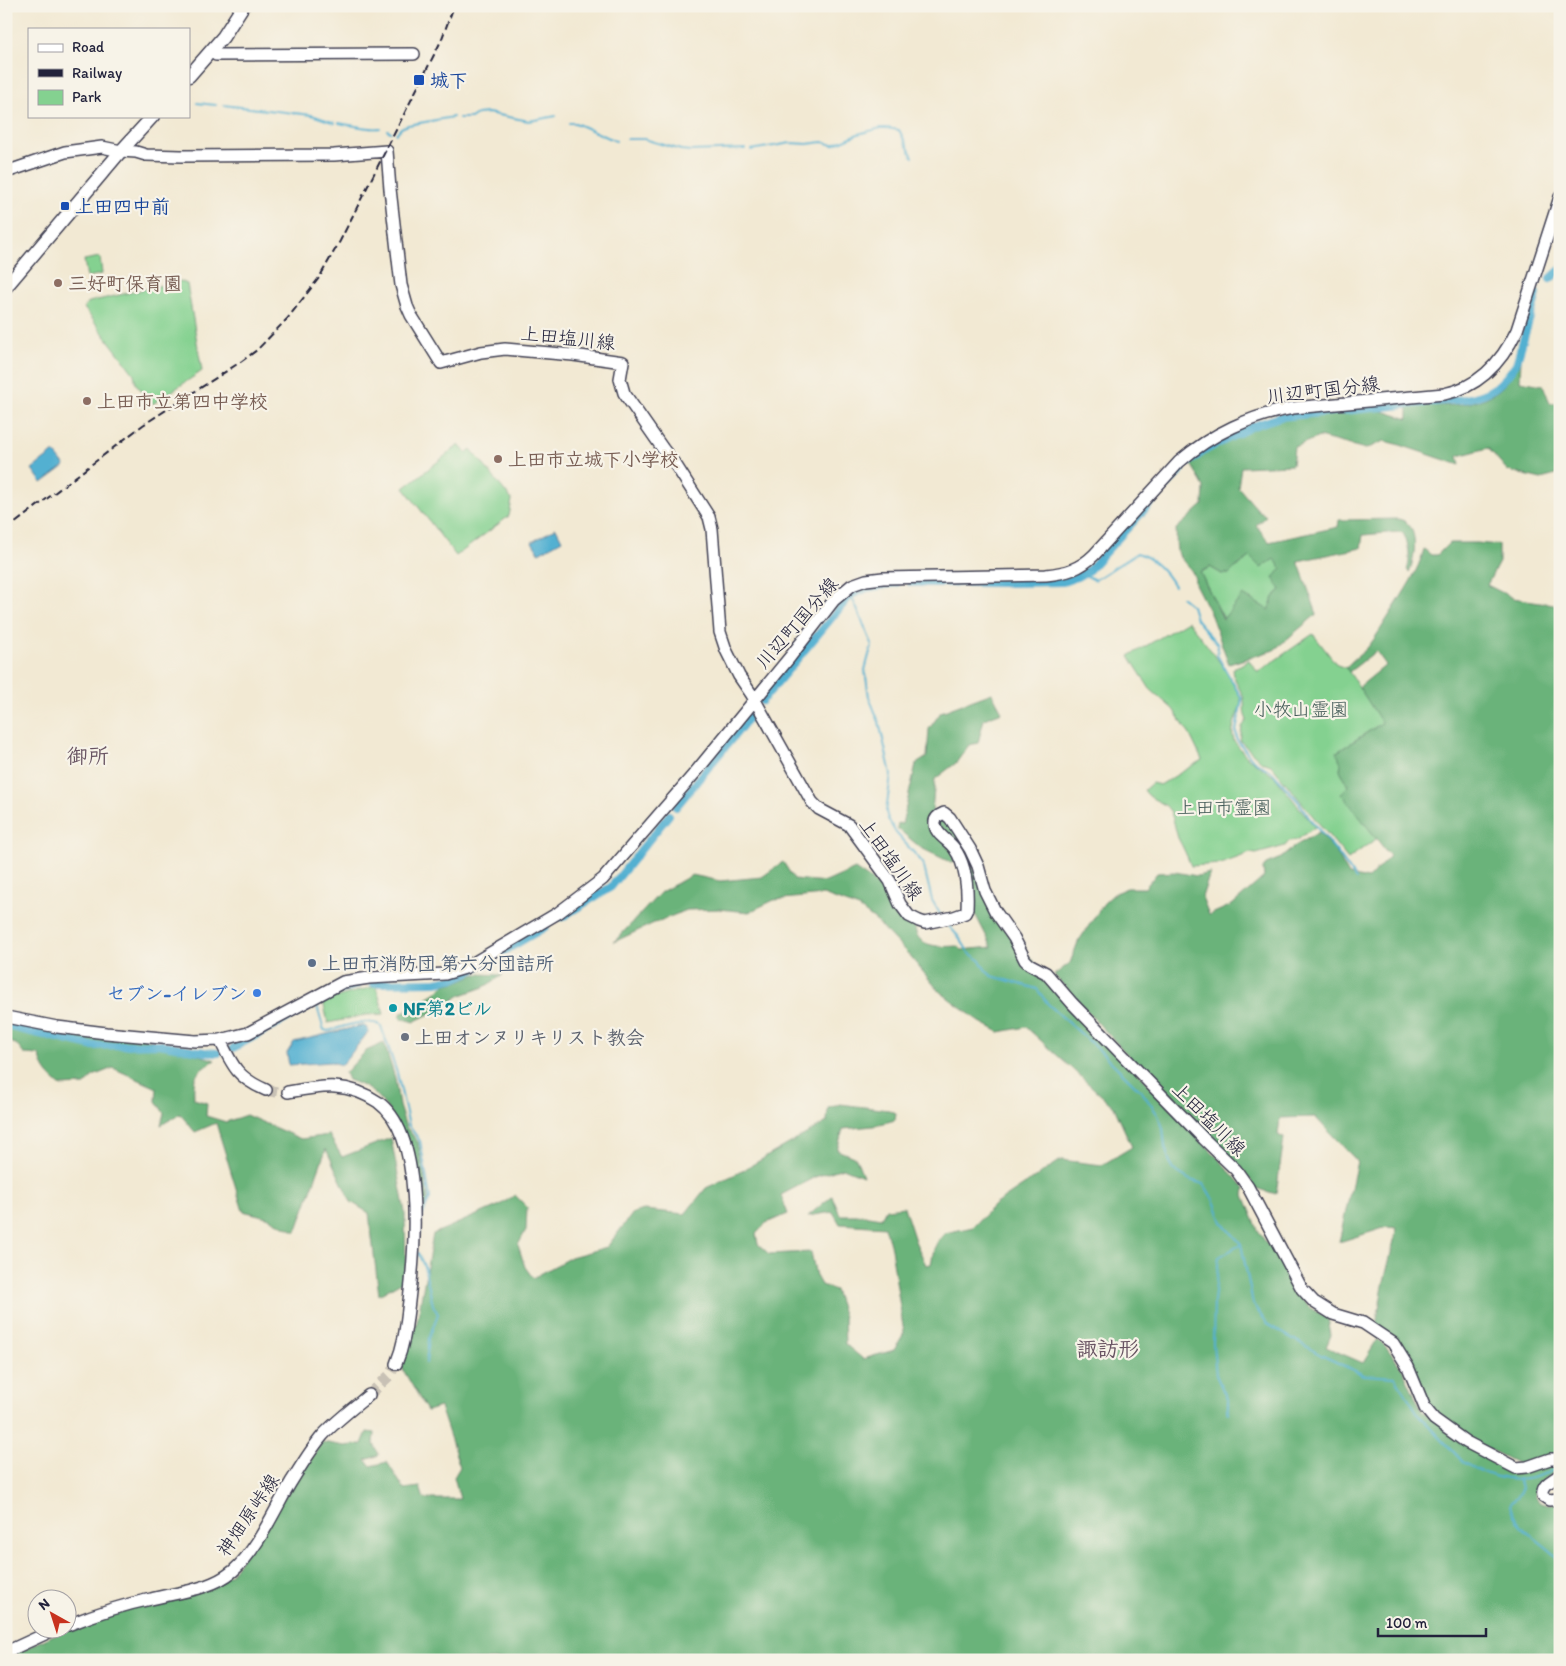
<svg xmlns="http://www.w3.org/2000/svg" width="1566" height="1666" viewBox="0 0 1566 1666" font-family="Itim,'Klee One',sans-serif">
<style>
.green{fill:#84d190;stroke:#537a66}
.forest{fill:#6bb37a;stroke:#466a5a;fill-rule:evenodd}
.water{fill:#53b0d1;stroke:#3a6986}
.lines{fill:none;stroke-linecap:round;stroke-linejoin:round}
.stream{stroke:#53b0d1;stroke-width:2}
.canal{stroke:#53b0d1;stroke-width:8}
.secondary-tunnel{stroke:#c8c1b5;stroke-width:11;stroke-dasharray:11 5.5;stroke-linecap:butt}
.secondary-casing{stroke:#414052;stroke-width:14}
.primary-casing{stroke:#414052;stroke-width:15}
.secondary{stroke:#fff;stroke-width:11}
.primary{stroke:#fff;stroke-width:12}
.rail{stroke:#22223b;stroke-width:2;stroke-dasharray:8 4;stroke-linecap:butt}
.transit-dot{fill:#1a4fb4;stroke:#f7f3e8;stroke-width:2}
.education-dot{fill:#8d6e63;stroke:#f7f3e8;stroke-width:2}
.service-dot{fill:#5c6f8a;stroke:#f7f3e8;stroke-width:2}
.shop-dot{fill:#3f7fe0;stroke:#f7f3e8;stroke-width:2}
.culture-dot{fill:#0f9aa8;stroke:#f7f3e8;stroke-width:2}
.worship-dot{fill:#6b7280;stroke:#f7f3e8;stroke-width:2}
.labels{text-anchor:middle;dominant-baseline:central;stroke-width:4.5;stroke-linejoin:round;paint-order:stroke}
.transit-label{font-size:19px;font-weight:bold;fill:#164399;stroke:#f7f3e8;text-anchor:start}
.education-label{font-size:19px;font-weight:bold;fill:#785e54;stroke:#f7f3e8;text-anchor:start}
.street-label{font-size:19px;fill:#22223b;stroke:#f7f3e8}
.park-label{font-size:19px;fill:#3f5754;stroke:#f7f3e8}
.service-label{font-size:19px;font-weight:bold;fill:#4e5e75;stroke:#f7f3e8;text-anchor:start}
.shop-label{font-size:19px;font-weight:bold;fill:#366cbe;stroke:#f7f3e8;text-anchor:end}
.culture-label{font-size:19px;font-weight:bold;fill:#0d838f;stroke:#f7f3e8;text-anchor:start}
.worship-label{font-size:19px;font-weight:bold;fill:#5b616d;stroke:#f7f3e8;text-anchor:start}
.quarter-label{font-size:21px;font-weight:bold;fill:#685362;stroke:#f7f3e8}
</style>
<rect width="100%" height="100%" fill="#f7f3e8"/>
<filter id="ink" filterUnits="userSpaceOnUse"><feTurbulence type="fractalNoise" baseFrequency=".02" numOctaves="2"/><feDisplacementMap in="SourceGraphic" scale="10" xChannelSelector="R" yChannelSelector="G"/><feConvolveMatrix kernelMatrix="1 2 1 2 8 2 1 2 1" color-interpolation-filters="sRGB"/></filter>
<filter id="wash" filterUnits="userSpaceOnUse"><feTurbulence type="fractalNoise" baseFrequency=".0096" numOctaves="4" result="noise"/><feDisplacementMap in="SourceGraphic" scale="20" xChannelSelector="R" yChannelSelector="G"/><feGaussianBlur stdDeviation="1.12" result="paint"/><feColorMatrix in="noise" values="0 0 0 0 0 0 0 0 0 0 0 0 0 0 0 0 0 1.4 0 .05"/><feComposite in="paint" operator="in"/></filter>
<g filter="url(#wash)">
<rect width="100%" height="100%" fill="#f2e9d3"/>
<path class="green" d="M 100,257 L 102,274 L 87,277 L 84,260 Z
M 180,281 L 187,284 L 202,371 L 153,404 L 136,384 L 134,374 L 84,308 L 89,302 Z
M 459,445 L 466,453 L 471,449 L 512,500 L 509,516 L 456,556 L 404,488 Z
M 1250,557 L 1274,558 L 1282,569 L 1281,590 L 1273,597 L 1269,610 L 1224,619 L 1200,573 L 1210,567 L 1222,574 L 1229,574 L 1235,568 Z
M 1188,621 C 1198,634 1243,688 1241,703 C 1239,715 1229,727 1234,741 L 1247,757 L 1275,777 L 1315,827 L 1297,840 L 1289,841 L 1285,846 L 1256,854 L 1250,853 L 1221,864 L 1191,866 C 1187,856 1183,847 1178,838 C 1175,829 1174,819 1170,811 C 1164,800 1151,802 1144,790 L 1152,783 L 1160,785 L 1202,760 L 1190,735 L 1173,709 L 1150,689 L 1129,656 Z
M 1313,634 L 1337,665 L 1346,668 L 1349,672 L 1383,722 L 1337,752 L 1342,764 L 1340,770 L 1349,786 L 1362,818 L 1377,838 L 1348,859 L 1271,765 L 1262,762 L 1240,741 L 1242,727 L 1247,720 C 1242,711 1246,704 1243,696 C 1237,683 1235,684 1233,669 L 1249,660 L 1258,672 Z
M 376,986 L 384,1014 L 366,1015 L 328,1023 L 323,1001 Z"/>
<path class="forest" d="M 1521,357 L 1520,381 L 1543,385 L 1550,403 L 1560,403 L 1560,474 L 1541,479 L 1508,471 L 1488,448 L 1458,456 L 1460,465 L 1400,445 L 1384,441 L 1366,449 L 1319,437 L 1294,447 L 1292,465 L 1241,467 L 1238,487 L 1258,510 L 1266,516 L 1256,525 L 1269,542 L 1338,527 L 1339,520 L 1398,519 C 1420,522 1416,557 1409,572 L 1407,570 C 1411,559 1409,544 1403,533 L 1399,532 L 1363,535 L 1361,548 L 1298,561 L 1317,614 L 1274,650 L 1229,664 L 1210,613 L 1195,584 C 1196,569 1183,565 1178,553 C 1175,547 1177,536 1176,529 L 1203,505 L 1204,487 L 1191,464 L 1207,452 L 1254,426 L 1280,418 L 1296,416 L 1376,409 L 1408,419 L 1408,406 C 1440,405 1482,410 1505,384 C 1512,376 1516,366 1521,357 ZM 1250,557 L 1261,568 L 1274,559 L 1282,569 L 1273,577 L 1281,590 L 1273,597 L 1269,610 L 1243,595 L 1223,619 L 1200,572 L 1210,567 L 1222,574 L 1229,574 L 1235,568 Z
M 1449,543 L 1477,543 L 1499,545 L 1499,562 L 1487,585 L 1513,598 L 1560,605 L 1560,1457 L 1519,1464 L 1464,1437 L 1431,1410 L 1396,1341 L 1376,1325 L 1383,1286 L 1397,1228 L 1387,1227 L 1339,1242 L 1357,1161 L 1315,1117 L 1280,1118 L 1278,1135 L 1284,1138 L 1276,1194 L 1256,1188 L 1244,1171 L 1166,1097 L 1054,975 L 1070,963 L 1078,942 L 1104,903 L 1115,893 L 1127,888 L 1145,888 L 1157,873 L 1175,872 L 1197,876 L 1210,873 L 1202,897 L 1209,915 L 1232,905 L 1264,877 L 1263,869 L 1266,864 L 1281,858 L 1295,846 L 1319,832 L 1336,852 L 1349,875 L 1368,879 L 1390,856 L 1341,793 L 1349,786 L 1340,770 L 1341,764 L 1337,752 L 1382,723 L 1359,687 L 1386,665 L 1376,651 L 1349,672 L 1346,668 C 1350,661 1362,654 1368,647 C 1377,636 1384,623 1392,611 C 1405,590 1418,572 1424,549 L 1431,555 L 1437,555 Z
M 992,693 L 1002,712 L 984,719 L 978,743 L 969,745 L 956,763 L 935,779 L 932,811 L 947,820 L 955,829 L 1002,926 L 1045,974 L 1219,1159 L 1245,1189 L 1244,1195 L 1258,1230 L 1266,1243 L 1275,1251 L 1299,1296 L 1310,1308 L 1328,1318 L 1331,1335 L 1326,1347 L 1363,1363 L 1378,1339 L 1387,1348 L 1403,1370 L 1422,1411 L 1503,1466 L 1555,1463 L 1558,1465 L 1560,1470 C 1552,1475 1543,1479 1537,1486 C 1530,1496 1538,1505 1548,1504 C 1552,1504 1556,1503 1560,1502 L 1560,1660 L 6,1660 L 6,1658 L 64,1630 L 231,1574 L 322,1442 L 345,1446 L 362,1444 L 367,1432 L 375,1433 L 374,1444 L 379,1455 L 366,1460 L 371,1466 L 387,1462 L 404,1489 L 420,1487 L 424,1499 L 460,1499 L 454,1477 L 460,1467 L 440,1407 L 427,1411 L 402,1368 L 417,1322 L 433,1234 L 500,1205 L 515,1195 L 527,1207 L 526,1230 L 518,1245 L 525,1267 L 533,1278 L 571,1257 L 607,1247 L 633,1213 L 644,1210 L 685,1214 L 706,1188 L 738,1173 L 827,1122 L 828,1108 L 840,1104 L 889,1110 L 896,1113 L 895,1120 L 873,1126 L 843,1129 L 837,1150 L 856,1158 L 863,1176 L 843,1168 L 815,1177 L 781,1195 L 788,1214 L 766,1223 L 756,1234 L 758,1244 L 769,1254 L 811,1252 L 816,1276 L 821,1285 L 835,1290 L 844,1317 L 845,1344 L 863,1359 L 894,1350 L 904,1333 L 891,1248 L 885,1227 L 840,1224 L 833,1212 L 808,1216 L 832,1196 L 840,1215 L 862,1215 L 881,1218 L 886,1209 L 904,1207 L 915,1241 L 926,1265 L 931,1264 L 934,1249 L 938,1241 L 945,1233 L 973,1227 L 994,1205 L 1061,1160 L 1102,1165 L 1132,1147 L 1114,1107 L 1026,1027 L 999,1032 L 980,1022 L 939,991 L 908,954 L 876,921 L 859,908 L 823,895 L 774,900 L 749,912 L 719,909 L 687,910 L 654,923 L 614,942 L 661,892 L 692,875 L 720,881 L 762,877 L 783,862 L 794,879 L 826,882 L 855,869 L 891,894 L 909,921 L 915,926 C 915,948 941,947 957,946 L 962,950 L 992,947 L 974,912 L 964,860 L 950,862 L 921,848 L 897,828 L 898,823 L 902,824 L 916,764 L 927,757 L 929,729 L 941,712 Z
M 476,974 L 503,975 L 484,987 L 461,995 L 436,1011 L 417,1020 L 415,1022 L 400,1018 L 401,1013 L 435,993 L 446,984 L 457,982 Z
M 6,1021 L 138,1036 L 215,1060 C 195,1073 193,1075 194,1099 L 207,1103 L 206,1116 L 226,1122 L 246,1115 L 301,1139 L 329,1135 L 342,1157 L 391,1138 L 405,1212 L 406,1279 L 379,1295 L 369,1213 L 351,1202 L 326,1149 L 296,1232 L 267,1217 L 243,1211 L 216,1123 L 195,1132 L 180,1114 L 161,1125 L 164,1113 L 156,1101 L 157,1088 L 113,1068 L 93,1076 L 85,1085 L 61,1086 C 50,1077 42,1070 40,1055 L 24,1054 L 16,1044 L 6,1041 Z
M 384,1043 L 395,1078 L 399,1106 L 406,1127 L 418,1142 L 428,1199 L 420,1219 C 421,1194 419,1165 408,1142 C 404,1135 400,1129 396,1122 C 381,1099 375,1089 348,1080 L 345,1073 L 366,1051 Z"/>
<path class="water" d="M 54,452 L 65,466 L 42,483 L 32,469 Z
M 556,528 L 562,540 L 539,553 L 532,542 Z
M 364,1025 L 369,1031 L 342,1065 L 331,1062 L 289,1065 L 287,1053 L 294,1042 Z"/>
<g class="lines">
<path class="stream" d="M 197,103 L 216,105
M 223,105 L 312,115 L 335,123
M 459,118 L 471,118 L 477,114 L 488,113 L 529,121 L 556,116
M 339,123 C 351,125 370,130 380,128
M 569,123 L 575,123 L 616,141
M 387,130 L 391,132
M 396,134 L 401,128 L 408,125 L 453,117
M 627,139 L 644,139 L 681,150 L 691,151 L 745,149
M 751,150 L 791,143 L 807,144 L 823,142 L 833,145 L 858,134 L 881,128 L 886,128 L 899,130 L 913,157
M 1083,574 L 1095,580 L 1137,553 C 1152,557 1166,572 1174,586
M 851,595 L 872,644 L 865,670 L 869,697 L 879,722 L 891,774 L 886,812 L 888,819 L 896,833 L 923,863 L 932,900 L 940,914
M 1181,597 L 1192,606 L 1196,619 L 1218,645 L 1217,655 L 1242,699 L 1236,731 L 1237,740 L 1253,760 L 1272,772 L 1298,801 L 1310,819 L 1337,852 L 1356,879
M 946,923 L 959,937 L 969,953 L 980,960 L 986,971 L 992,976 L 1037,989 L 1048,1004 L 1097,1048 L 1142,1092 L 1158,1115 L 1163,1128 L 1165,1147 L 1172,1169 L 1190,1180 L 1204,1184 L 1214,1201 L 1222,1222 L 1241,1244 L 1253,1304 L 1267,1324 L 1321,1355 L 1364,1375 L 1395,1377 L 1419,1415 L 1463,1462 C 1484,1474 1507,1484 1532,1478 C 1541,1476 1549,1470 1559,1471
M 316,1003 L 324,1030 L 328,1031 C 343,1027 368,1017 381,1026 L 397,1073 L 409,1126 L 420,1141 L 430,1198 L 420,1221 L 420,1233
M 418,1253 L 424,1266 L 433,1305 L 438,1314 L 429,1338 L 426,1363
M 1228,1413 L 1228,1401 L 1216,1375 L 1213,1344 L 1214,1301 L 1219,1257 L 1240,1245
M 1518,1479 C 1525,1494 1518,1494 1510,1505 C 1515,1531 1544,1541 1560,1560"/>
<path class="canal" d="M 1550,279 L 1560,270
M 1189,462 L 1206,450 L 1253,426 L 1280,417 L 1466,399 C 1491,394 1502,385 1516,364 L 1537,294
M 911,583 L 1015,583 L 1063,582 L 1077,577 L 1089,570 L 1182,469
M 762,701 L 851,595 L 867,588 L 897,583
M 676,807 L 753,713
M 562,917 L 611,887 L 669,815
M 373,983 L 436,982 L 456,978 L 469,972 L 545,927
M 6,1026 L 91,1046 L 159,1044 L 204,1052 L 218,1053
M 233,1048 L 337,991 L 356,985"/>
</g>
</g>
<g filter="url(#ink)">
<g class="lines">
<path class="secondary-tunnel" d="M 266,1090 L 277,1092 L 288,1092
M 369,1395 L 389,1376 L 396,1364"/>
<g class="secondary-casing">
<path id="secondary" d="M 216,55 L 414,54
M 6,172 L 65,152 L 102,147 L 121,151 L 136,152 L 146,155 L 181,156 L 334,155 L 387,151 L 390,189 L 401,285 L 407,306 L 411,315 L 441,363 L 481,352 L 505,349 L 573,355 L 623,362 L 620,379 L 624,393 L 663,449 L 677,467 L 709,517 L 712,529 L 720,632 L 726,650 L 739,676 L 752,695 L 812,802 L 819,809 L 849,825 L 890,881 L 900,904 L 909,916 L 919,921 L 925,923 L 954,917 L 965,913 L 967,909 C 968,890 966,864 954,848 C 948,840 935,834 935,824 C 934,818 939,815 944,813 L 950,818 L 970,849 L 978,866 L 985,891 L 995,911 L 1014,938 L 1025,960 L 1029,964 L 1046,973 L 1072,1003 L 1204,1139 L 1236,1170 L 1248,1187 L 1302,1289 L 1314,1302 L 1333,1314 L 1363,1323 L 1393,1343 L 1408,1367 L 1425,1408 L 1434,1419 L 1466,1442 L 1516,1468 L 1527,1467 L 1550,1459 L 1560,1459
M 6,1017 L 57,1027 L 106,1033 L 195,1041 L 220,1040 L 248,1033 L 343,982 L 369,978 L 445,974 L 465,968 L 558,913 L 603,879 L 694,774 L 790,657 L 834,600 L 852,585 L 866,580 L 883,578 L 1046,575 C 1066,573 1080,569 1094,555 L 1179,462 C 1211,434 1252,415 1293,408 L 1444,394 C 1479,387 1502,362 1517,330 L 1560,197
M 220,1040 C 233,1067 238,1078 266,1090
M 288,1092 C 322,1086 347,1081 378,1102 C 425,1136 415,1251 409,1301 C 406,1325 405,1342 396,1364
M 1560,1475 C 1551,1481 1541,1485 1543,1496 L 1549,1500 L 1560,1499
M 68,1625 C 95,1614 122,1605 151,1599 C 179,1592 210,1590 233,1571 C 257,1551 275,1509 291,1482 C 301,1466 311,1449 323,1435 C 337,1420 353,1408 369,1395
M 6,1652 L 58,1628"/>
</g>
<g class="primary-casing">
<path id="primary" d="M 189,76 L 223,37 L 243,6
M 6,287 L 121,151 L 153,116"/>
</g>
<use href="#secondary" class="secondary"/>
<use href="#primary" class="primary"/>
<path class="rail" d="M 6,530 L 143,425 L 242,361 L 257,350 L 287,319 L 319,278 L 340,241 L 441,41 L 454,6"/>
</g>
</g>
<g class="transit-dot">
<rect x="413" y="74" width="12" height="12" rx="2.5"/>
<rect x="60" y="201" width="10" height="10" rx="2.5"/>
</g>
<g class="education-dot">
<circle cx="58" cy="283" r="5"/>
<circle cx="87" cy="401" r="5"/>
<circle cx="498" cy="459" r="5"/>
</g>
<circle class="service-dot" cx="312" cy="963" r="5"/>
<circle class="shop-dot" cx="257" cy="993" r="5"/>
<circle class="culture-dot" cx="393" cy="1008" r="5"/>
<circle class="worship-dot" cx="405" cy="1037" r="5"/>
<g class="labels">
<g class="transit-label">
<text x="430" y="80">城下</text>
<text x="75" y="206">上田四中前</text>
</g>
<g class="education-label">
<text x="68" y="283">三好町保育園</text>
<text x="97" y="401">上田市立第四中学校</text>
<text x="508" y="459">上田市立城下小学校</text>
</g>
<g class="street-label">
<text transform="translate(568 338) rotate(6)">上田塩川線</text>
<text transform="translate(1323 390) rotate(-7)">川辺町国分線</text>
<text transform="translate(797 623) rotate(-49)">川辺町国分線</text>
<text transform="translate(891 859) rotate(55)">上田塩川線</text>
<text transform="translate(1209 1119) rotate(45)">上田塩川線</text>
<text transform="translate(248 1515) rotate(-56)">神畑原峠線</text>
</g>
<g class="park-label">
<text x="1301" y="709">小牧山霊園</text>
<text x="1224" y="807">上田市霊園</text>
</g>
<g class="service-label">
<text x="322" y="963">上田市消防団 第六分団詰所</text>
</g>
<g class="shop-label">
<text x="247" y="993">セブン-イレブン</text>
</g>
<g class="culture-label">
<text x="403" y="1008">NF第2ビル</text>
</g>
<g class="worship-label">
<text x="415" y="1037">上田オンヌリキリスト教会</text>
</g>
<g class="quarter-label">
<text x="88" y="755">御所</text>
<text x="1108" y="1348">諏訪形</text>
</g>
</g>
<rect width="1566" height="1666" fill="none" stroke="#f7f3e8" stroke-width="25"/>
<rect x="28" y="28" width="162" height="90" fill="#f7f3e8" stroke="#a29fa3"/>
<rect x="38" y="44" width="25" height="8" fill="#ffffff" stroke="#a29fa3"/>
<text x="72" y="52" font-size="15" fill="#22223b">Road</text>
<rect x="38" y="69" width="25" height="8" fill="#22223b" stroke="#a29fa3"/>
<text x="72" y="78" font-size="15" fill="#22223b">Railway</text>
<rect x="38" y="90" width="25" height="15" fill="#84d190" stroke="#a29fa3"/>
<text x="72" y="102" font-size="15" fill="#22223b">Park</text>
<g transform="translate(52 1614) rotate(321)"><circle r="24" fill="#f7f3e8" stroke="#a29fa3"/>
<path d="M0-4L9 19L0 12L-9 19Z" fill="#c8321e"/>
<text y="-8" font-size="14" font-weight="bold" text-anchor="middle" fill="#22223b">N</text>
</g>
<path d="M1378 1628v8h108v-8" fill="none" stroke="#22223b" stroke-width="2.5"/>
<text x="1386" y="1628" font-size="15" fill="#22223b" stroke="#f7f3e8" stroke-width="4" paint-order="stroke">100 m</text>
</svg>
